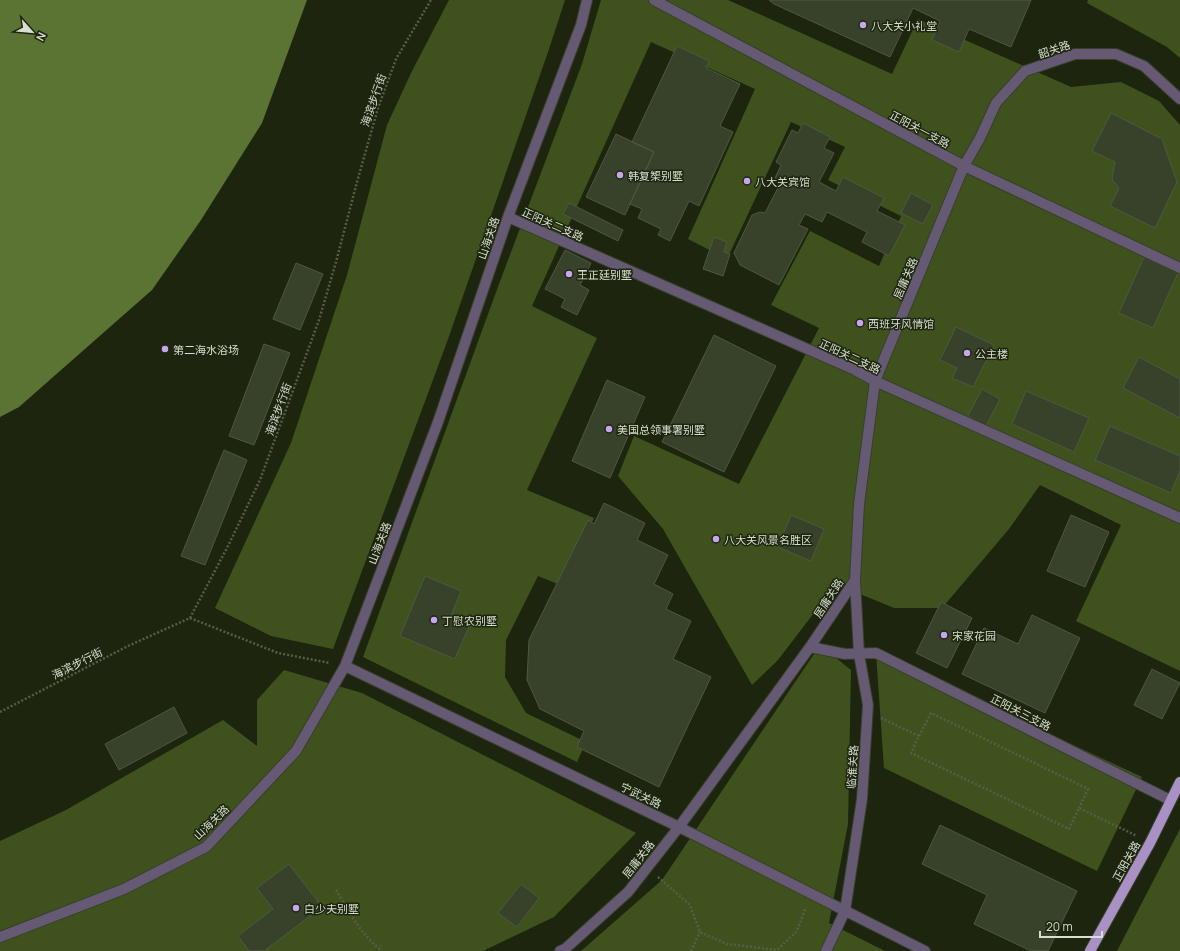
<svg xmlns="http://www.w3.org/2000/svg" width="1180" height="951" viewBox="0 0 1180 951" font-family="Manrope,'Noto Sans SC',sans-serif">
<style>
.green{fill:#3f521e}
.water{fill:#5c7433}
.building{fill:#38422b;stroke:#4e5841}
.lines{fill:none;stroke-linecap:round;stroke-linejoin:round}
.minor-casing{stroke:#373f2a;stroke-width:12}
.major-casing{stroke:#373f2a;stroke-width:12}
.path{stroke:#565e4a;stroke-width:2.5;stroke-dasharray:2 2;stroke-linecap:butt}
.minor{stroke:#655973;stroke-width:10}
.major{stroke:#a991c6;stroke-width:10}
.poi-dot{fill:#c8a5ef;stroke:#1d250f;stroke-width:1.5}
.labels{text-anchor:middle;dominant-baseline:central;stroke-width:3;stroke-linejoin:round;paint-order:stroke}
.poi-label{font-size:11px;fill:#d8dfd1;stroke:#1d250f;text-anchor:start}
.street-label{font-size:11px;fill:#d8dfd1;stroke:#1d250f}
</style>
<rect width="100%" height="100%" fill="#1d250f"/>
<path class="green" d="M 449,0 L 565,0 L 548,52 L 447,342 L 333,649 L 271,636 L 215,608 L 291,443 L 347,275 L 387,125 L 412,71 Z
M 601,0 L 728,0 L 892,74 L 918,19 L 1071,87 L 1121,82 L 1159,101 L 1180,125 L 1180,671 L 1076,621 L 1121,525 L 1040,485 L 1009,529 L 942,608 L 894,608 L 836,584 L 778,660 L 752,685 L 663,529 L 618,476 L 634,436 L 739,484 L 819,328 L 771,305 L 810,231 L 879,266 L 901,216 L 828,180 L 845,147 L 791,122 L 727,259 L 688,239 L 755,89 L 651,42 L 532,306 L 597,338 L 527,490 L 594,518 L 563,586 L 538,576 L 506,640 L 505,677 L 526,713 L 586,742 L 577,762 L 363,657 L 499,284 L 582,64 Z
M 1088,0 L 1180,0 L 1180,58 L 1167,47 L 1087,3 Z
M 820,645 L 851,670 L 848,824 L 829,923 L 885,951 L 581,951 L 662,880 Z
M 876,653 L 1142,777 L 1097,871 L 884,768 Z
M 284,670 L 362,693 L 636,833 L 554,917 L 483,951 L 0,951 L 0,841 L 66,810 L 223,720 L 257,746 L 257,700 Z
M 1180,829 L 1180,951 L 1117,951 Z"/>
<path class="water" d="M 0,0 L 307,0 L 262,123 L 201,220 L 152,290 L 19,407 L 0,417 Z"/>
<path class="building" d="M 769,0 L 1031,0 L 1011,47 L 969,29 L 959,52 L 932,40 L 940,21 L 913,8 L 890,57 L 774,4 Z
M 677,46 L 709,61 L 706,68 L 740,84 L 720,126 L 733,132 L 699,206 L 689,201 L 670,241 L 658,235 L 661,229 L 638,218 L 642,209 L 630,204 L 654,152 L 632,142 Z
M 1111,113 L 1162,139 L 1177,182 L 1155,228 L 1110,206 L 1119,188 L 1112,179 L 1115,162 L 1092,151 Z
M 803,123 L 830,137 L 824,148 L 834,153 L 819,182 L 836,191 L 843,177 L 884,198 L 877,211 L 905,225 L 889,256 L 862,242 L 867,232 L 827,212 L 822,222 L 805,214 L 799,225 L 808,229 L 779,285 L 740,265 L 734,253 L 752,215 L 760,212 L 765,213 L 781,182 L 775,178 L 781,165 L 776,162 L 792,130 L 798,133 Z
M 616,134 L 654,152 L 625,215 L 586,197 Z
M 911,193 L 933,205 L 923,224 L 901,213 Z
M 569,203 L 623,230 L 618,241 L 563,214 Z
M 714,237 L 727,242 L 724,252 L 730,254 L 723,276 L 703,269 Z
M 565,250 L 591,263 L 580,285 L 589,290 L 577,315 L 561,307 L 565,299 L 545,289 Z
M 1144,257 L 1178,273 L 1153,328 L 1119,313 Z
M 296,263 L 323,274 L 300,330 L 273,319 Z
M 956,327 L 994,345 L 973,387 L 952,378 L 957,368 L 940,360 Z
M 714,335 L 776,366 L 724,472 L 662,442 Z
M 264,344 L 290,353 L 254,445 L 229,436 Z
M 1139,357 L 1180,379 L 1180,418 L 1123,388 Z
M 607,380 L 645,397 L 610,478 L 572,461 Z
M 982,389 L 1000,399 L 986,426 L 968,416 Z
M 1026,391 L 1089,418 L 1074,452 L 1012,424 Z
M 1110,426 L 1180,456 L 1180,471 L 1171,493 L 1095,460 Z
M 224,450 L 247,460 L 205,565 L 181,556 Z
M 604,503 L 645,523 L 637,540 L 668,555 L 654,584 L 673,594 L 666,609 L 691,621 L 673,659 L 711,677 L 659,787 L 577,747 L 584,731 L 540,709 L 527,680 L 529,640 L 588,520 L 594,524 Z
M 791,515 L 824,529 L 811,561 L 778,547 Z
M 1071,515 L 1109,532 L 1085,587 L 1047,571 Z
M 425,576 L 461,591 L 451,616 L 470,624 L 455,659 L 400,636 Z
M 941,602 L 972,618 L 947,668 L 916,653 Z
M 1032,615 L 1080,638 L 1045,713 L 962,674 L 984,628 L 1018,644 Z
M 1152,669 L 1180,683 L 1162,719 L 1134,705 Z
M 174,707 L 187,733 L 119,770 L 105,744 Z
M 940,825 L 1077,891 L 1048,951 L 1031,951 L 974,924 L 987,895 L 922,864 Z
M 289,864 L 322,907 L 264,951 L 249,951 L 238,936 L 273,909 L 257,888 Z
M 521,884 L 539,898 L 517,927 L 498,913 Z"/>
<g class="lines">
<g class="minor-casing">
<path id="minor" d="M 654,0 L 964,166 L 1180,268
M 508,217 L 855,370 L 875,381 L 1180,518
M 810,647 L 845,654 L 876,653 L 1170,800
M 345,666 L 679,827 L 925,951
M 0,937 L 124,889 L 206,847 L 296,751 L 345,666 L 438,422 L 508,217 L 581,25 L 587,0
M 560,951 L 565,949 L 628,892 L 679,827 L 810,647 L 855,580
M 826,951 L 845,911 L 862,799 L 868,705 L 859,654 L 855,580 L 859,504 L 875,381 L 964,166 L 980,138 L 996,103 L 1025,71 L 1075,54 L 1116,54 L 1144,66 L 1180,99"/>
</g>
<g class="major-casing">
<path id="major" d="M 1090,951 L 1150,843 L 1180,782"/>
</g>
<path class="path" d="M 190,618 L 278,653 L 330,663
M 0,712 L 128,646 L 190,618 L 228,546 L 260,480 L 319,320 L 336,262 L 357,182 L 378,108 L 396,59 L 431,0
M 881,718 L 919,736 L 911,753 L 1069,829 L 1079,808 L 1137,836
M 919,736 L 931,713 L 1088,789 L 1079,808
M 658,877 L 690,905 L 700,932 L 727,944 L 777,950 L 797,931 L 806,907
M 336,890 C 349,912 361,935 382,951
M 691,951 L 700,932"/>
<use href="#minor" class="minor"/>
<use href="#major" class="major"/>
</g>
<g class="poi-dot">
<circle cx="863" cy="25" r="4"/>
<circle cx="620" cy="175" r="4"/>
<circle cx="747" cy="181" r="4"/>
<circle cx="569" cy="274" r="4"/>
<circle cx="860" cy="323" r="4"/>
<circle cx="165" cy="349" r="4"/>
<circle cx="967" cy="353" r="4"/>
<circle cx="609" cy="429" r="4"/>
<circle cx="716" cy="539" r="4"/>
<circle cx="434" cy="620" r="4"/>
<circle cx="944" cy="635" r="4"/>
<circle cx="296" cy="908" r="4"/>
</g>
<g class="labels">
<g class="poi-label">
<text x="871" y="25">八大关小礼堂</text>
<text x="628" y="175">韩复榘别墅</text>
<text x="755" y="181">八大关宾馆</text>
<text x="577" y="274">王正廷别墅</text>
<text x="868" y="323">西班牙风情馆</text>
<text x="173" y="349">第二海水浴场</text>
<text x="975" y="353">公主楼</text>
<text x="617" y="429">美国总领事署别墅</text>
<text x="724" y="539">八大关风景名胜区</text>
<text x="442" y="620">丁慰农别墅</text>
<text x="952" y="635">宋家花园</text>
<text x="304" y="908">白少夫别墅</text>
</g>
<g class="street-label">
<text transform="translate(1054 49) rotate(-18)">韶关路</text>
<text transform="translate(373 100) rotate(-71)">海滨步行街</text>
<text transform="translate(920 129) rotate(28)">正阳关一支路</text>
<text transform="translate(553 224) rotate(24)">正阳关二支路</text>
<text transform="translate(488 238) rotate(-71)">山海关路</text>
<text transform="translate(905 278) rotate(-67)">居庸关路</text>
<text transform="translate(850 356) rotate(25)">正阳关二支路</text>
<text transform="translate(278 409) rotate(-70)">海滨步行街</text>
<text transform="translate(379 543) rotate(-69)">山海关路</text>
<text transform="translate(828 598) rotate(-57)">居庸关路</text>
<text transform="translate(77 663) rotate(-27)">海滨步行街</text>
<text transform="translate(1021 712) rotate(27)">正阳关三支路</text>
<text transform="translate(852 767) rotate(-86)">临淮关路</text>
<text transform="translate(641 795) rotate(26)">宁武关路</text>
<text transform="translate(211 822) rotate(-44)">山海关路</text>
<text transform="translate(638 859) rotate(-52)">居庸关路</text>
<text transform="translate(1126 861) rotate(-61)">正阳关路</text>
</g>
</g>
<g transform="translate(32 32) rotate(117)" stroke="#1d250f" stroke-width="3" paint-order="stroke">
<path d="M0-3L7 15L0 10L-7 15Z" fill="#d8dfd1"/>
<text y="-6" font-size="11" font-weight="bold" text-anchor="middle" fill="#d8dfd1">N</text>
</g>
<path d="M1040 931v6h62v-6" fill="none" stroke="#d8dfd1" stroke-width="2"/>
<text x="1046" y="931" font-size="12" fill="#d8dfd1" stroke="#1d250f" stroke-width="3" paint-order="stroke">20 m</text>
</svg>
